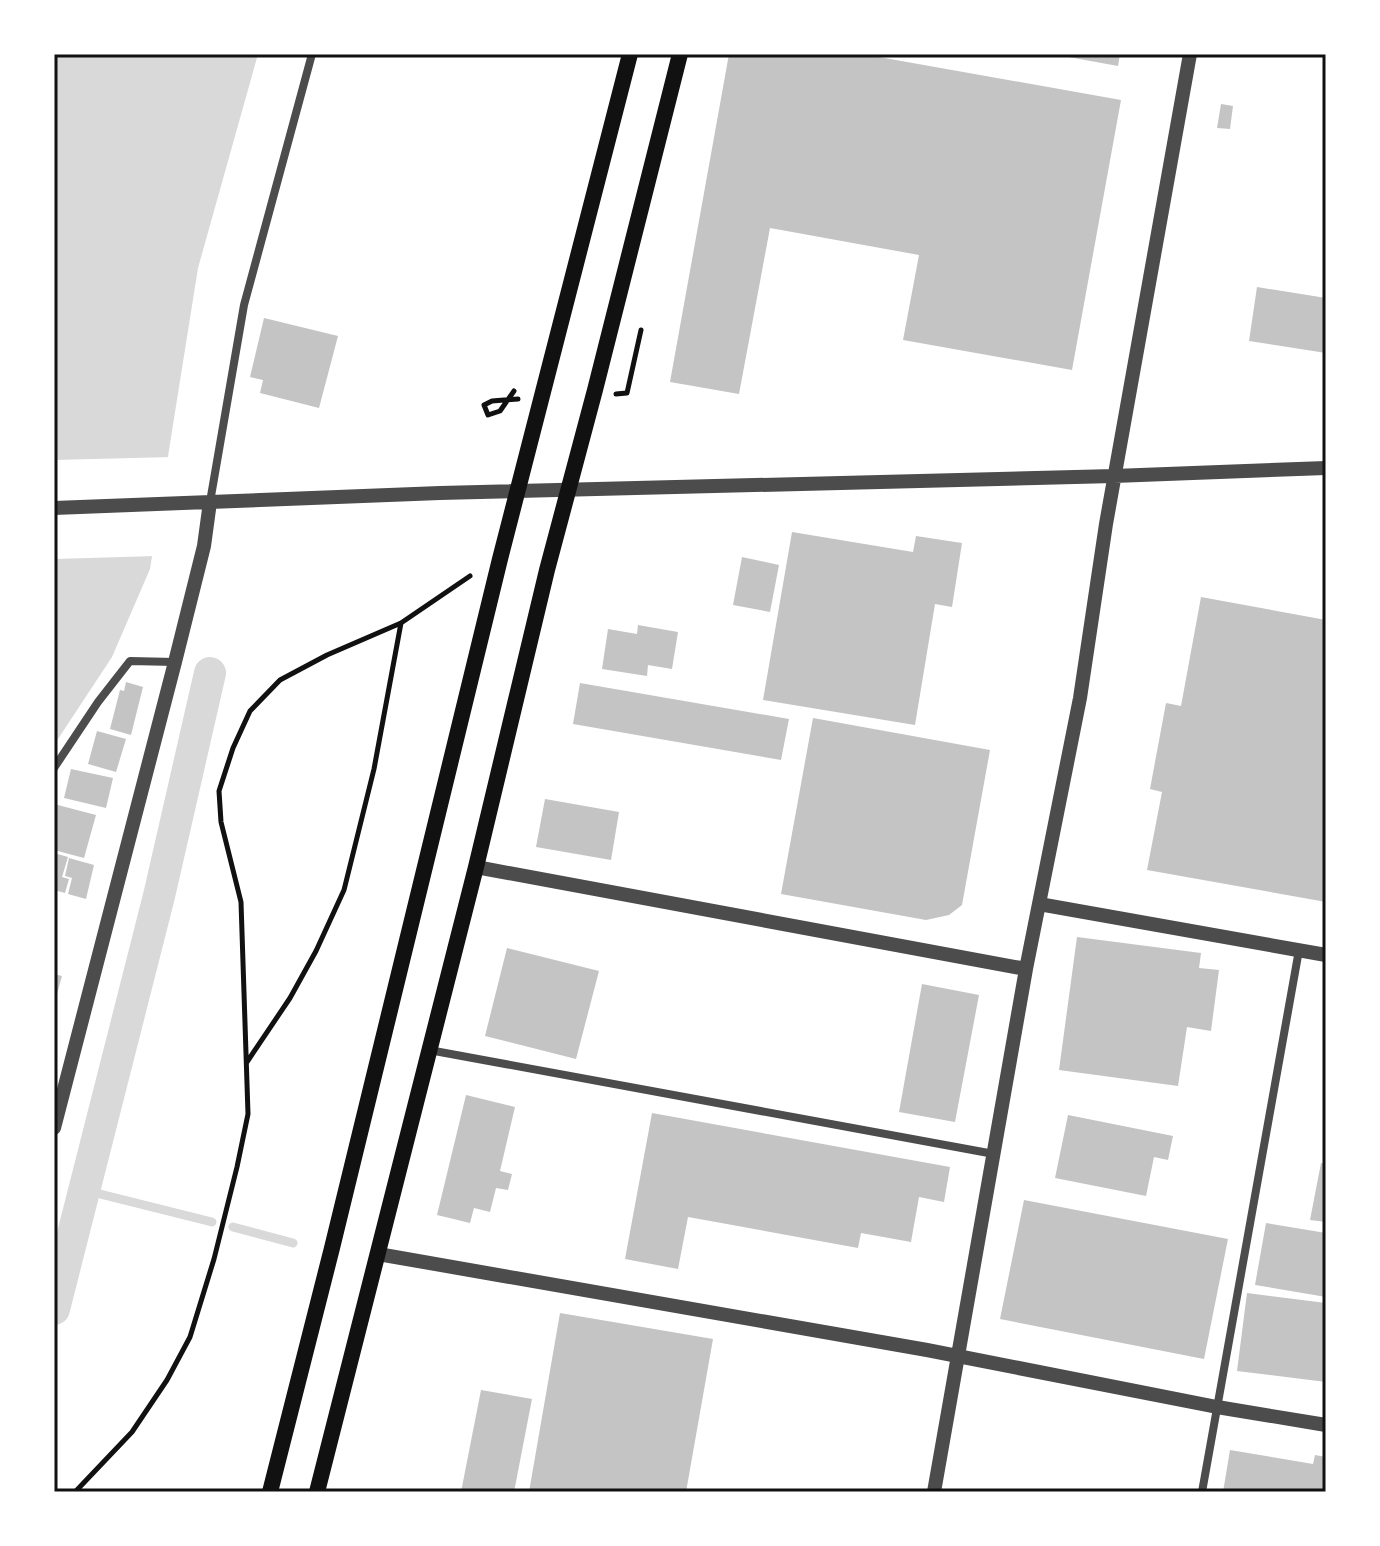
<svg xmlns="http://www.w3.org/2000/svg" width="1380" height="1546" viewBox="0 0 1380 1546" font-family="Cabin,sans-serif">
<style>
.water{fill:#d9d9d9}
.pier{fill:#fff}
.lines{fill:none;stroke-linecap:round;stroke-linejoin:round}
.stream{stroke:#d9d9d9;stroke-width:9}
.canal{stroke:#d9d9d9;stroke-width:32}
.building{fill:#c4c4c4}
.path{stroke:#111;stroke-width:5}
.minor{stroke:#4c4c4c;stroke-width:8}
.tertiary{stroke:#4c4c4c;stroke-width:14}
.secondary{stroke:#111;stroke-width:16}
.neatline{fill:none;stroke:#111;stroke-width:3}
</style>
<rect width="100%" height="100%" fill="#fff"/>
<path class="water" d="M 54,54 L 258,54 L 198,268 L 150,569 L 112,657 L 54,745 Z"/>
<path class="pier" d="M 172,457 L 156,556 L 54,559 L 54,460 Z"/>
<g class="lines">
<path class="stream" d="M 84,1190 L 212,1222
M 233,1227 L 293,1243"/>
<path class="canal" d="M 54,1309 L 159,896 L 210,673"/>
</g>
<path class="building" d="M 729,54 L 862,54 L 1121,100 L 1072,370 L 903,340 L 919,255 L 770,228 L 739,394 L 670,382 Z
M 1063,54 L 1120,54 L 1118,66 L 1063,56 Z
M 1221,104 L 1233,106 L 1230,129 L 1217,128 Z
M 1257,287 L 1326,298 L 1326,353 L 1249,341 Z
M 264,318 L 338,336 L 319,408 L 260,393 L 263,380 L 250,377 Z
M 792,532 L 913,552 L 916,536 L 962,543 L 952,607 L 935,604 L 915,725 L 763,700 Z
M 742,557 L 779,565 L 770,612 L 733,605 Z
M 1201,597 L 1326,620 L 1326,902 L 1147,870 L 1162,792 L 1150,789 L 1166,703 L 1181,706 Z
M 638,625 L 678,632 L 672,669 L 648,665 L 647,676 L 602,669 L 608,629 L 637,634 Z
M 126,682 L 143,687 L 131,735 L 110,729 L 120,690 L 124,691 Z
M 580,683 L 789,719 L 781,760 L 573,724 Z
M 813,718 L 990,750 L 962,905 L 949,915 L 926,920 L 781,894 Z
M 97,731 L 126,739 L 116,772 L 88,764 Z
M 71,769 L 113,778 L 106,808 L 64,798 Z
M 545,799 L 619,812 L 611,860 L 536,847 Z
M 54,804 L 96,815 L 84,858 L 54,850 Z
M 54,853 L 68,857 L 62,877 L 69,879 L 65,893 L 54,890 Z
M 69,858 L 94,865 L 86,899 L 68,894 L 72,878 L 65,876 Z
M 1077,937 L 1201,953 L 1199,968 L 1219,970 L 1211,1031 L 1187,1027 L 1178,1086 L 1059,1070 Z
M 507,948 L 599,971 L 576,1059 L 485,1036 Z
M 54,974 L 62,976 L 55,1001 L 54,1000 Z
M 922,984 L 979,995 L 955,1122 L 899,1112 Z
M 466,1095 L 515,1107 L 500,1171 L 512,1174 L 508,1190 L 496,1188 L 490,1212 L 474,1208 L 470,1223 L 437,1215 Z
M 652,1113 L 950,1167 L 944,1202 L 919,1197 L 911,1242 L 861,1233 L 858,1248 L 688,1217 L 678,1269 L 625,1259 Z
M 1068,1115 L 1173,1136 L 1168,1160 L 1154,1157 L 1146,1196 L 1055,1178 Z
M 1321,1163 L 1326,1164 L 1326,1222 L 1310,1220 Z
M 1024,1200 L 1228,1239 L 1204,1359 L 1000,1319 Z
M 1266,1223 L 1326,1233 L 1326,1297 L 1255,1285 Z
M 1247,1293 L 1326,1303 L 1326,1382 L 1237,1371 Z
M 560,1313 L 713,1339 L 686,1492 L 529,1492 Z
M 481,1390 L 532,1399 L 514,1492 L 461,1492 Z
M 1230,1450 L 1313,1464 L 1315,1455 L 1326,1457 L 1326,1492 L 1223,1492 Z"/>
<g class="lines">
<path class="path" d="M 514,391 L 500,411 L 488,415 L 484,405 L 492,401 L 518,399
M 616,394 L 627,393 L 641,330
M 247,1062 L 290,998 L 316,951 L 344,890 L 374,769 L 401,623 L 470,576
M 75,1492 L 132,1432 L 167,1380 L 190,1337 L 214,1259 L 237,1167 L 248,1114 L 241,902 L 221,822 L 219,791 L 233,748 L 250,711 L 280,680 L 327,655 L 401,623"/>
<path class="minor" d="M 210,502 L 244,305 L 312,54
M 54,768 L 98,702 L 130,661 L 175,662
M 429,1050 L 994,1154
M 1202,1492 L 1299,950"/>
<path class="tertiary" d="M 54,508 L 440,493 L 1114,476 L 1326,468
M 476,867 L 1026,969
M 1039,904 L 1326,955
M 54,1128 L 175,662 L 204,546 L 210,502
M 378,1254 L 927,1350 L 1217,1407 L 1326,1425
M 934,1492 L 1026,969 L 1080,698 L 1106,524 L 1190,54"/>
<path class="secondary" d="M 270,1492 L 332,1248 L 500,559 L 630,54
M 317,1492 L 476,867 L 547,570 L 595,390 L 680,54"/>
</g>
<rect width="1380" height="1546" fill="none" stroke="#ffffff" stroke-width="112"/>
<rect x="56" y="56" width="1268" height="1434" class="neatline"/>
</svg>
